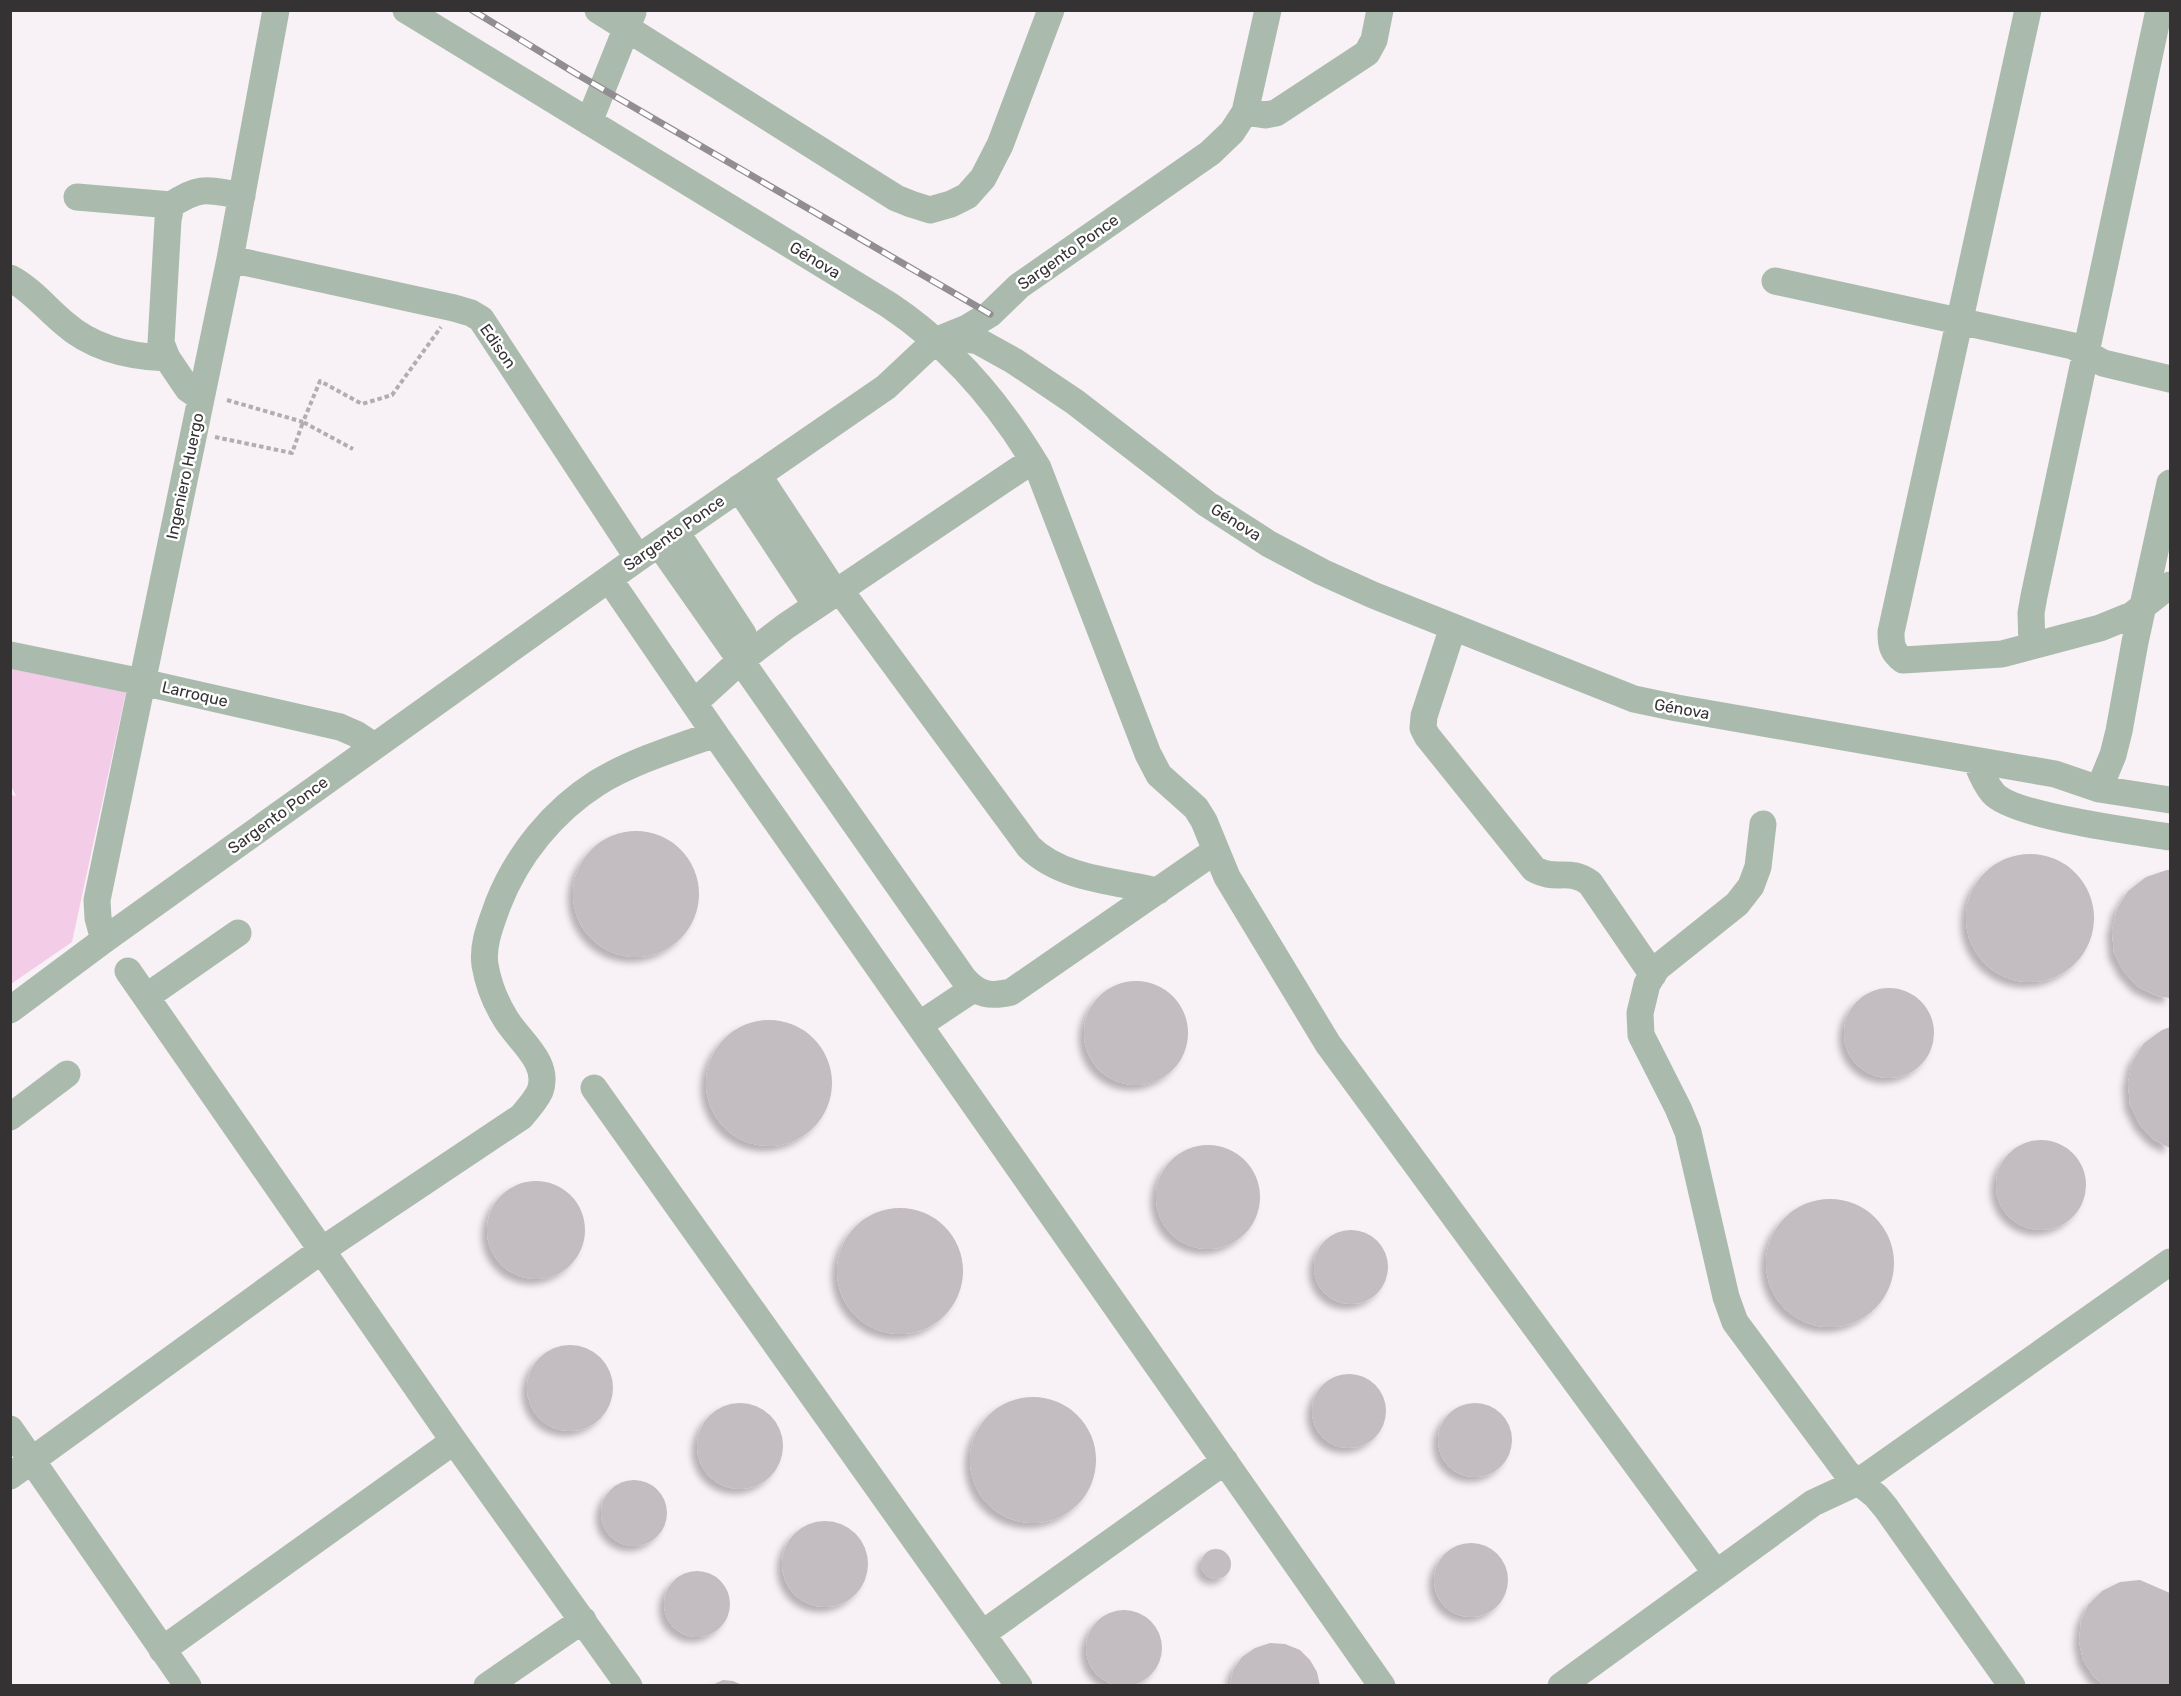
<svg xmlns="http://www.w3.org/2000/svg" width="2181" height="1696" viewBox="0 0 2181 1696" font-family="Rubik,sans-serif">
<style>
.green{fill:#f3cce8}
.building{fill:#c3bcc1;filter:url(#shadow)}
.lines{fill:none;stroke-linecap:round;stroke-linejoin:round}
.path{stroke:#b3adb1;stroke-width:4;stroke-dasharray:4.5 3;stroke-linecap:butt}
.minor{stroke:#aabbae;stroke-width:27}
.rail-casing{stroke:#928d91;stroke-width:7}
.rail{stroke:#fff;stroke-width:4.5;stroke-dasharray:14;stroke-linecap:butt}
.labels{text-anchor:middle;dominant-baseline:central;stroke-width:5;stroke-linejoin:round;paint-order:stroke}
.street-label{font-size:16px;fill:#353234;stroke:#fff}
</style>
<defs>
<filter id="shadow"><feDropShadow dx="-5.5" dy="5.5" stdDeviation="3" flood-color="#0004"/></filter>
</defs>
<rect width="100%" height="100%" fill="#f8f1f6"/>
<path class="green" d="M 11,669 L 126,692 L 72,942 L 11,984 L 11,795 L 16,796 L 10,784 Z"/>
<path class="building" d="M573 894a63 63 0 1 1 126 0a63 63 0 1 1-126 0Z
M1966 918a64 64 0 1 1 128 0a64 64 0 1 1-128 0Z
M 2167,870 L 2170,870 L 2170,998 L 2157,996 L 2138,987 L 2124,972 L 2114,953 L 2112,931 L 2117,909 L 2128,891 L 2146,877 Z
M1084 1033a52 52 0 1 1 104 0a52 52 0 1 1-104 0Z
M1844 1033a45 45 0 1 1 90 0a45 45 0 1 1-90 0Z
M706 1083a63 63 0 1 1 126 0a63 63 0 1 1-126 0Z
M 2170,1027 L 2170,1148 L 2154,1140 L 2140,1125 L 2130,1105 L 2128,1083 L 2132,1062 L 2144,1043 L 2162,1030 Z
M1996 1185a45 45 0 1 1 90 0a45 45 0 1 1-90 0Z
M1156 1197a52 52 0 1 1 104 0a52 52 0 1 1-104 0Z
M487 1230a49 49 0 1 1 98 0a49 49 0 1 1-98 0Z
M1766 1263a64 64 0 1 1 128 0a64 64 0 1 1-128 0Z
M837 1271a63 63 0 1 1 126 0a63 63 0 1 1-126 0Z
M1314 1267a37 37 0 1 1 74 0a37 37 0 1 1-74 0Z
M527 1388a43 43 0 1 1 86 0a43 43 0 1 1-86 0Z
M1312 1411a37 37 0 1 1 74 0a37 37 0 1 1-74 0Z
M970 1460a63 63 0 1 1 126 0a63 63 0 1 1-126 0Z
M1438 1440a37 37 0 1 1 74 0a37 37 0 1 1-74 0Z
M697 1446a43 43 0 1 1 86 0a43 43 0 1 1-86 0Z
M601 1513a33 33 0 1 1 66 0a33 33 0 1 1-66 0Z
M782 1564a43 43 0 1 1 86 0a43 43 0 1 1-86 0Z
M1434 1580a37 37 0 1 1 74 0a37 37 0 1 1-74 0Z
M1201 1564a15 15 0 1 1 30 0a15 15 0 1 1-30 0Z
M664 1604a33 33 0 1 1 66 0a33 33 0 1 1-66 0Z
M 2140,1580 L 2170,1593 L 2170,1682 L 2167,1686 L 2105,1686 L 2094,1677 L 2083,1660 L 2079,1641 L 2081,1621 L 2088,1605 L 2102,1591 L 2120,1582 Z
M1086 1648a38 38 0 1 1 76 0a38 38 0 1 1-76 0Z
M 1270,1643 L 1285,1644 L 1300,1650 L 1310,1660 L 1317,1672 L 1320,1686 L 1230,1686 L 1233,1670 L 1242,1657 L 1255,1648 Z
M 723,1680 L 733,1681 L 744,1686 L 710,1686 Z"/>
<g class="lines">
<path class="path" d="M 227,400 L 303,422 L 320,381 L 362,404 L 392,395 L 441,327
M 215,437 L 292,453 L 303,422 L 353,449"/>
<path class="minor" d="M 406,10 L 889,305 C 952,347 1000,404 1038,468 L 1148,754 L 1159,775 L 1196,808 L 1204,821 L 1227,877 L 1328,1044 L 1716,1573
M 598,10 L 896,198 L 911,204 L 930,210 L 951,204 L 967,196 L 983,178 L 1000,145 L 1051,10
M 2028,10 L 1891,632 C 1891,645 1892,652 1903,660 L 2002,654 L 2100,628 L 2132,615 L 2170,585
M 1245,112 L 1265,115 L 1276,113 L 1367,53 L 1374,40 L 1380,10
M 589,122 L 633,12
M 77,197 L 171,205
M 230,259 L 454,308 L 471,313 L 481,319 L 638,558
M 10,278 C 31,289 46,308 64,323 C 92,348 130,357 167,358 L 188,389 L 201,398
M 1775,281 L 2073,346 L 2103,363 L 2170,379
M 943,341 L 967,339 L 978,341 L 1014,361 L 1075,402 L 1207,504 L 1269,544 L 1322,572 L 1373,595 L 1634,699 L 1677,708 L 2055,774 L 2099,789 L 2170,800
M 167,358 L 161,343 L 168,220 L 171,205 C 201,185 208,190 242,196
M 758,475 L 835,592
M 739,488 L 816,605
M 676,532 L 743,634
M 659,544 L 964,979 C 978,995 990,997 1011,992 L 1215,851
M 609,579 L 715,734 L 1382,1686
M 839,589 L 1029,847 C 1061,879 1115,881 1158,891
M 1453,627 L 1424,716 L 1423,728 L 1427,736 L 1534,869 C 1557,882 1568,867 1590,883 L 1653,975
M 2032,646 L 2031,613 L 2034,596 L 2159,10
M 10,655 L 142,682 L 340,727 L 356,734 L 374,746
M 694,703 L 740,661 L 786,626 L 1033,460
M 1976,761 C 1980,771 1985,784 1993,793 C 2012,816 2137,832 2170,837
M 2099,789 L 2113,755 L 2119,731 L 2135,642 L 2170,483
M 1763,824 L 1758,867 L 1751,886 L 1737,904 L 1657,968 L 1647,984 L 1640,1013 L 1641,1035 L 1678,1108 L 1688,1132 L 1726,1297 L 1735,1322 L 1847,1473 L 1876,1496 L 1886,1508 L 2012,1686
M 104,940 L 98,918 L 97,900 L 230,259 L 276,10
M 128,971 L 454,1441 L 629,1686
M 146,997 L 238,933
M 10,1010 L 104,940 L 638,558 L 886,387 L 935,341 L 967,328 L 990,314 L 1019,286 L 1210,153 L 1232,132 L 1245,112 L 1268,10
M 919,1025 L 973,989
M 594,1088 L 1019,1686
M 10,1117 L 67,1074
M 10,1429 L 188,1686
M 10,1476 L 322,1250 L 521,1117 C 528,1109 536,1100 540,1091 C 551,1061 516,1039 504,1016 C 495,1001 488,983 485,965 C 482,944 491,924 498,904 C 517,855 553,811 597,783 C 633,761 676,748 715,734
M 982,1634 L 1225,1461
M 162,1650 L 454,1441
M 487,1686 L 583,1620
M 1561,1686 L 1813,1503 L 1858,1482 L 2170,1262"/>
<g class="rail-casing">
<path id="rail" d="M 472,10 L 575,73 L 990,314"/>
</g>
<use href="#rail" class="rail"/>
</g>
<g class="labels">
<g class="street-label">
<text transform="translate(1068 252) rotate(-35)">Sargento Ponce</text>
<text transform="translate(815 260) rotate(31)">Génova</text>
<text transform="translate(498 346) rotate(55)">Edison</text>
<text transform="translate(185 476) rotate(-78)">Ingeniero Huergo</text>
<text transform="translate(1236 522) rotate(32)">Génova</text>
<text transform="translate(674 533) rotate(-35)">Sargento Ponce</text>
<text transform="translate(195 694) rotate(13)">Larroque</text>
<text transform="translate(1682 709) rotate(10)">Génova</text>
<text transform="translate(278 815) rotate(-36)">Sargento Ponce</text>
</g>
</g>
<rect width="2181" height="1696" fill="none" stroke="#353234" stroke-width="24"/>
</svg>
